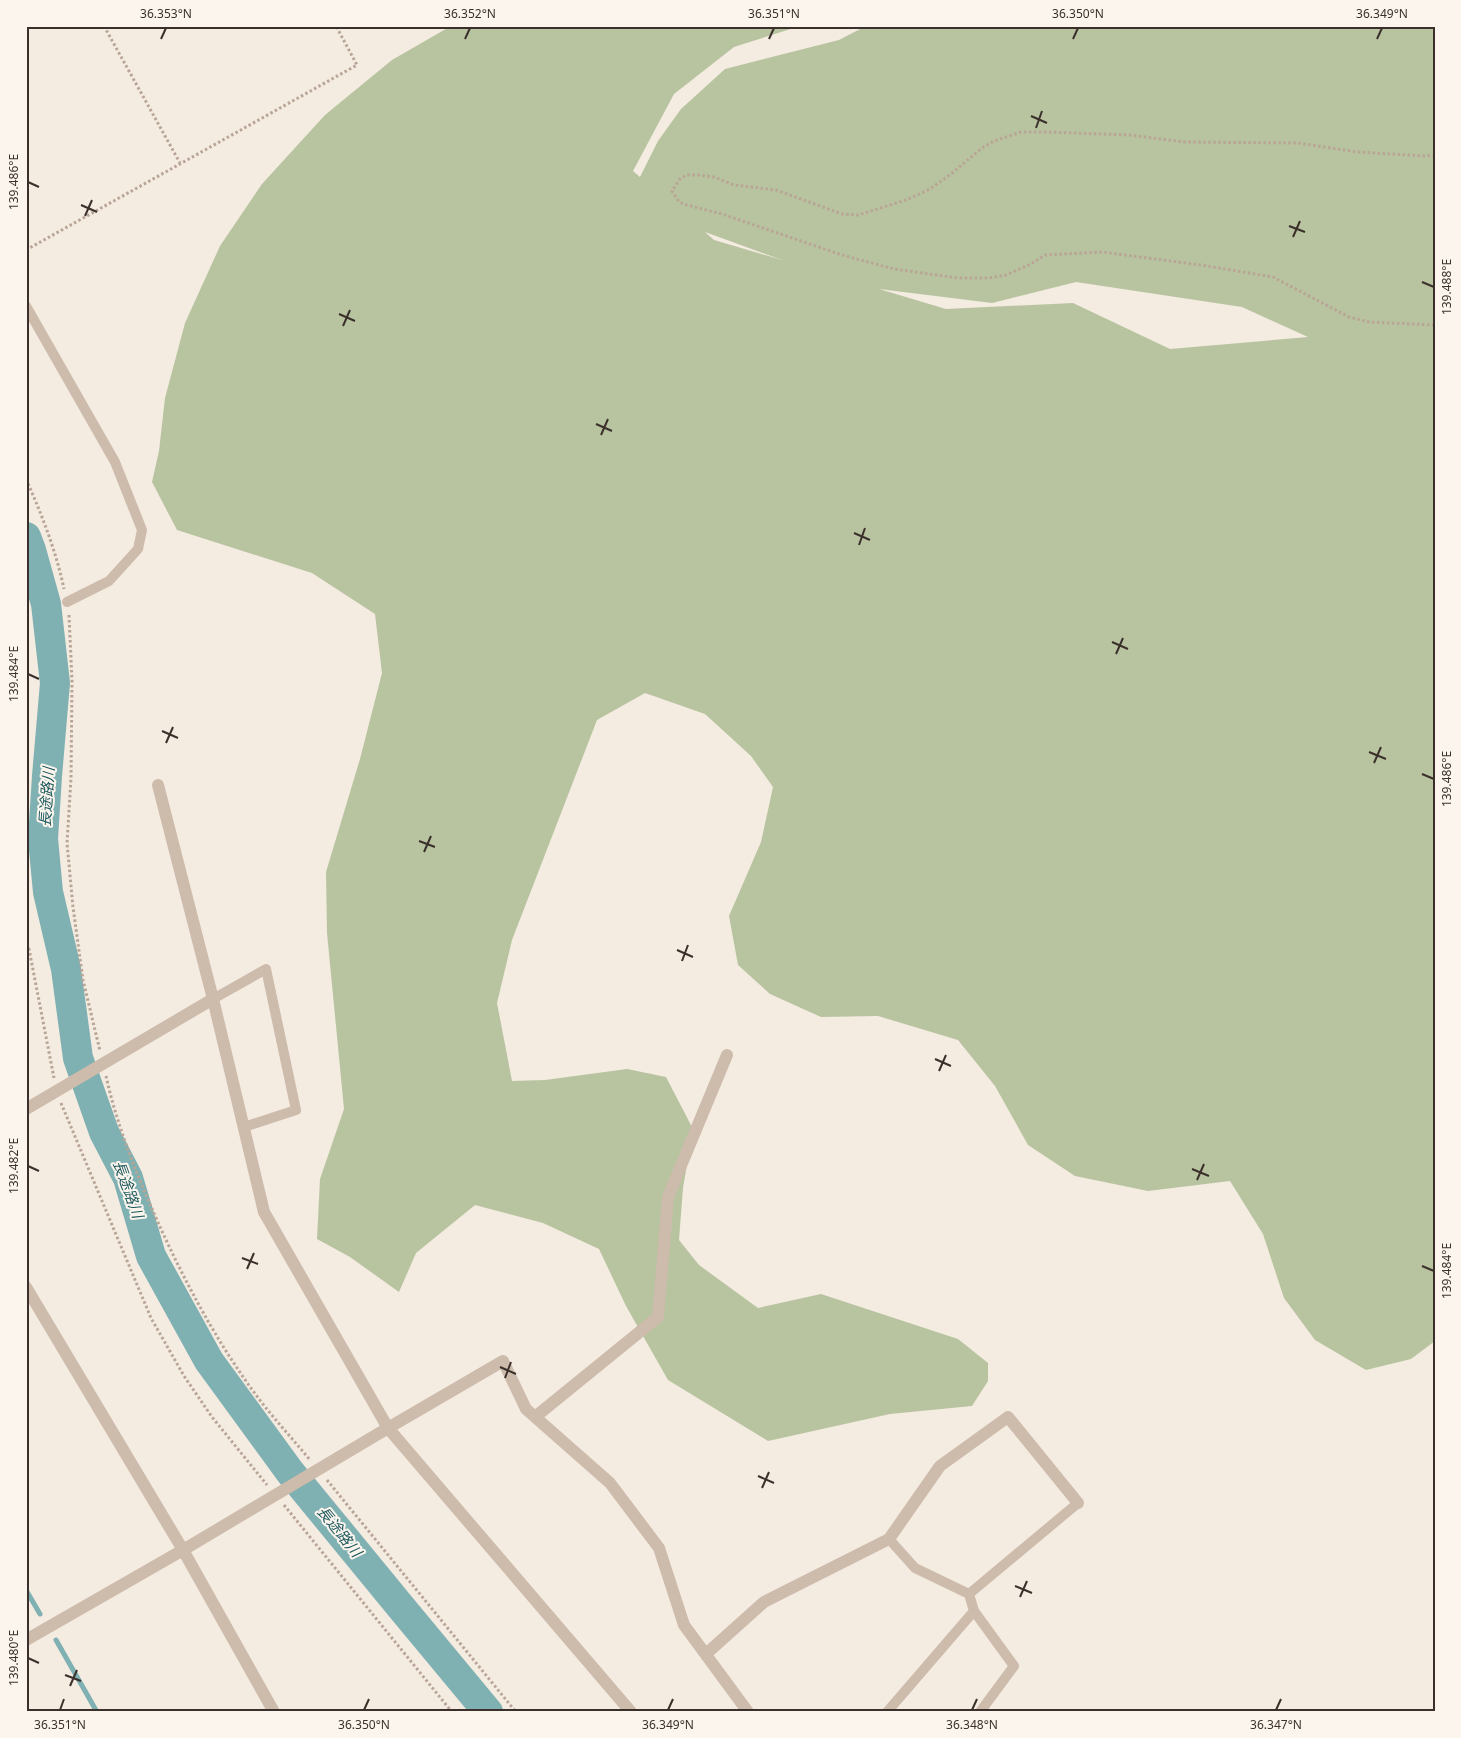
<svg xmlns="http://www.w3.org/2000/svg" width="1461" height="1738" viewBox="0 0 1461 1738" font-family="'Noto Sans','Noto Sans JP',sans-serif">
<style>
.green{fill:#b8c4a0;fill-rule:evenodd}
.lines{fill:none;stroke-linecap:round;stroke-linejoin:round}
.stream{stroke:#7fb0b2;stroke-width:5}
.river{stroke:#7fb0b2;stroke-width:30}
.path{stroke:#b9a596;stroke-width:3;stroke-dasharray:2.5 2.5;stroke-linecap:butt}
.service{stroke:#cdbbac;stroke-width:10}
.minor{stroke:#cdbbac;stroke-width:12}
.ticks{fill:none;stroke:#3b302b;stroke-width:2}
.labels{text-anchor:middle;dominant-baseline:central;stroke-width:4;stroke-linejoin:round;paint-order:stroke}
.water-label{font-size:15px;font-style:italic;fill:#1f5a5e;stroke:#fbf5ee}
.neatline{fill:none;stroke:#3b302b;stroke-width:2}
.ticks-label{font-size:12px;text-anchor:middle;fill:#3b302b}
</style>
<rect width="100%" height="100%" fill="#f4ebe1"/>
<path class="green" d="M 451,26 L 800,26 L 734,47 L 674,94 L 633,171 L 640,177 L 658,141 L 681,109 L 725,69 L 839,40 L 866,26 L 1435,26 L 1435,1341 L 1411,1359 L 1366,1370 L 1315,1340 L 1284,1298 L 1263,1234 L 1230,1181 L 1148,1191 L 1075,1176 L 1028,1145 L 995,1086 L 958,1040 L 878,1016 L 821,1017 L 770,994 L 738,965 L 729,916 L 761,842 L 773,787 L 751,756 L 705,714 L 645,693 L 597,720 L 512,940 L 497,1003 L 512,1081 L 545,1080 L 627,1069 L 666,1077 L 693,1129 L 683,1188 L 679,1240 L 699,1265 L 758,1308 L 821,1294 L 958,1339 L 988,1363 L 988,1381 L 972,1406 L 890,1414 L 768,1441 L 668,1380 L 626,1306 L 599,1249 L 543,1223 L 475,1205 L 416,1253 L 399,1292 L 350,1257 L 317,1239 L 320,1179 L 344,1109 L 327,933 L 326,872 L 360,759 L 382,673 L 375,614 L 312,573 L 177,530 L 152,482 L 159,451 L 165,398 L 185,323 L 220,246 L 262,184 L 325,115 L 392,60 ZM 705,232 L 782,260 L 714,240 ZM 1076,282 L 1242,307 L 1308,337 L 1170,349 L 1073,303 L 946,309 L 879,289 L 992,303 Z"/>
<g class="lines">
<path class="stream" d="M 26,1590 L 40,1614
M 56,1640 L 97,1712"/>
<path class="river" d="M 26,537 L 31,550 L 46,604 L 55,683 L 47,776 L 43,839 L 48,892 L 66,969 L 78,1058 L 104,1132 L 128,1178 L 151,1256 L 209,1361 L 290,1472 L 400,1606 L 488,1712"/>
<path class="path" d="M 104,26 L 180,163
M 1435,155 L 1426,156 L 1357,152 L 1298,143 L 1185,142 L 1129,135 L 1046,132 L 1021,132 L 994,141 L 982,148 L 951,174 L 930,189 L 906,200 L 858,215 L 842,214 L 776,190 L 734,185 L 714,177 L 699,175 L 687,175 L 680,179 L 672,191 L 679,202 L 687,205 L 722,214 L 842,255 L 894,269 L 958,278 L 989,278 L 1006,275 L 1031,264 L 1045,255 L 1102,252 L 1201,265 L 1273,277 L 1349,317 L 1369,322 L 1435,325
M 26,250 L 357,65 L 336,26
M 26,479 C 42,515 56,551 64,589
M 69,615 L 72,681 L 71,778 L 67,843 L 73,907 L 83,980 L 100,1051
M 26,944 L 29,949 L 54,1078
M 106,1076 C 115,1117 130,1157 146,1195 C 176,1265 211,1334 256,1395 C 273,1418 292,1438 310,1460
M 61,1103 L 151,1318 L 184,1376 L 212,1417 L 267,1485
M 327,1480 L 516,1712
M 284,1505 L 452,1712"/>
<path class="service" d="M 26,306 L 115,462 L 142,530 L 138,549 L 109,581 L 67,602
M 213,999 L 266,969 L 296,1110 L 244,1127
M 889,1539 L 915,1568 L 969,1594
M 887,1712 L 974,1611
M 980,1712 L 1014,1666 L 974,1611 L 969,1594 L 1078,1503"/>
<path class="minor" d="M 158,785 L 213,999 L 264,1212 L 388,1428 L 631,1712
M 26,1109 L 213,999
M 26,1287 L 183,1550 L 274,1712
M 535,1417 L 658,1317 L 668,1197 L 727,1055
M 26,1640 L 183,1550 L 388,1428 L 503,1361 L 526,1409 L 610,1483 L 659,1548 L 684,1625 L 748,1712
M 706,1654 L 764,1602 L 889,1539 L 940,1466 L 1008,1417 L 1078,1503"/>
</g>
<path class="ticks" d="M 161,39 L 166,28M 465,39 L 470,28M 769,39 L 774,28M 1073,39 L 1078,28M 1377,39 L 1382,28M 1031,116 L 1047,123M 1036,128 L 1042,111M 28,182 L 39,187M 81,205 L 97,212M 85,216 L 92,200M 1289,226 L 1305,232M 1293,237 L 1300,221M 1422,282 L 1434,287M 339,314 L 355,321M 343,326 L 350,310M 596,424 L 612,431M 601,435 L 608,419M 854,533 L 870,540M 859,545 L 865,528M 1112,642 L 1128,649M 1116,654 L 1123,638M 28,674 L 39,679M 162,731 L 178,738M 166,743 L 173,727M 1369,752 L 1386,759M 1374,763 L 1381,747M 1422,774 L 1434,779M 419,841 L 435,847M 424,852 L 431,836M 677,950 L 693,957M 682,961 L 688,945M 935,1059 L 951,1066M 939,1071 L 946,1055M 28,1166 L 39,1171M 1192,1169 L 1209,1176M 1197,1180 L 1204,1164M 242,1258 L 258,1264M 1422,1266 L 1434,1271M 247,1269 L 254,1253M 500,1367 L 516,1374M 505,1378 L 511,1362M 758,1476 L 774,1483M 762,1488 L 769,1472M 1015,1586 L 1032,1593M 1020,1597 L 1027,1581M 28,1658 L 39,1663M 65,1675 L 81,1681M 70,1686 L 77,1670M 60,1710 L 64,1699M 364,1710 L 369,1699M 668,1710 L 673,1699M 972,1710 L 977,1699M 1276,1710 L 1281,1699"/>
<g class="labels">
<g class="water-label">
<text transform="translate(46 797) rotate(-86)">長途路川</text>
<text transform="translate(129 1189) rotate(70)">長途路川</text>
<text transform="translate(340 1531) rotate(51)">長途路川</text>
</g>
</g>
<rect width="1461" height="1738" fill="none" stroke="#fbf5ee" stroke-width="55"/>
<rect x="28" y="28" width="1406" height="1682" class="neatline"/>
<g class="ticks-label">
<text x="166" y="18">36.353°N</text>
<text x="470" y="18">36.352°N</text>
<text x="774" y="18">36.351°N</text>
<text x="1078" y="18">36.350°N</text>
<text x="1382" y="18">36.349°N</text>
<text transform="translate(14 182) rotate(-90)" y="4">139.486°E</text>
<text transform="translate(1447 287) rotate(-90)" y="4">139.488°E</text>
<text transform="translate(14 674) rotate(-90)" y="4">139.484°E</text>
<text transform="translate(1447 779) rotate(-90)" y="4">139.486°E</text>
<text transform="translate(14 1166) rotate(-90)" y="4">139.482°E</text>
<text transform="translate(1447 1271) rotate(-90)" y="4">139.484°E</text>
<text transform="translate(14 1658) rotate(-90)" y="4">139.480°E</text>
<text x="60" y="1729">36.351°N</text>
<text x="364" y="1729">36.350°N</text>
<text x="668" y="1729">36.349°N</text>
<text x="972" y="1729">36.348°N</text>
<text x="1276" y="1729">36.347°N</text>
</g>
</svg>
